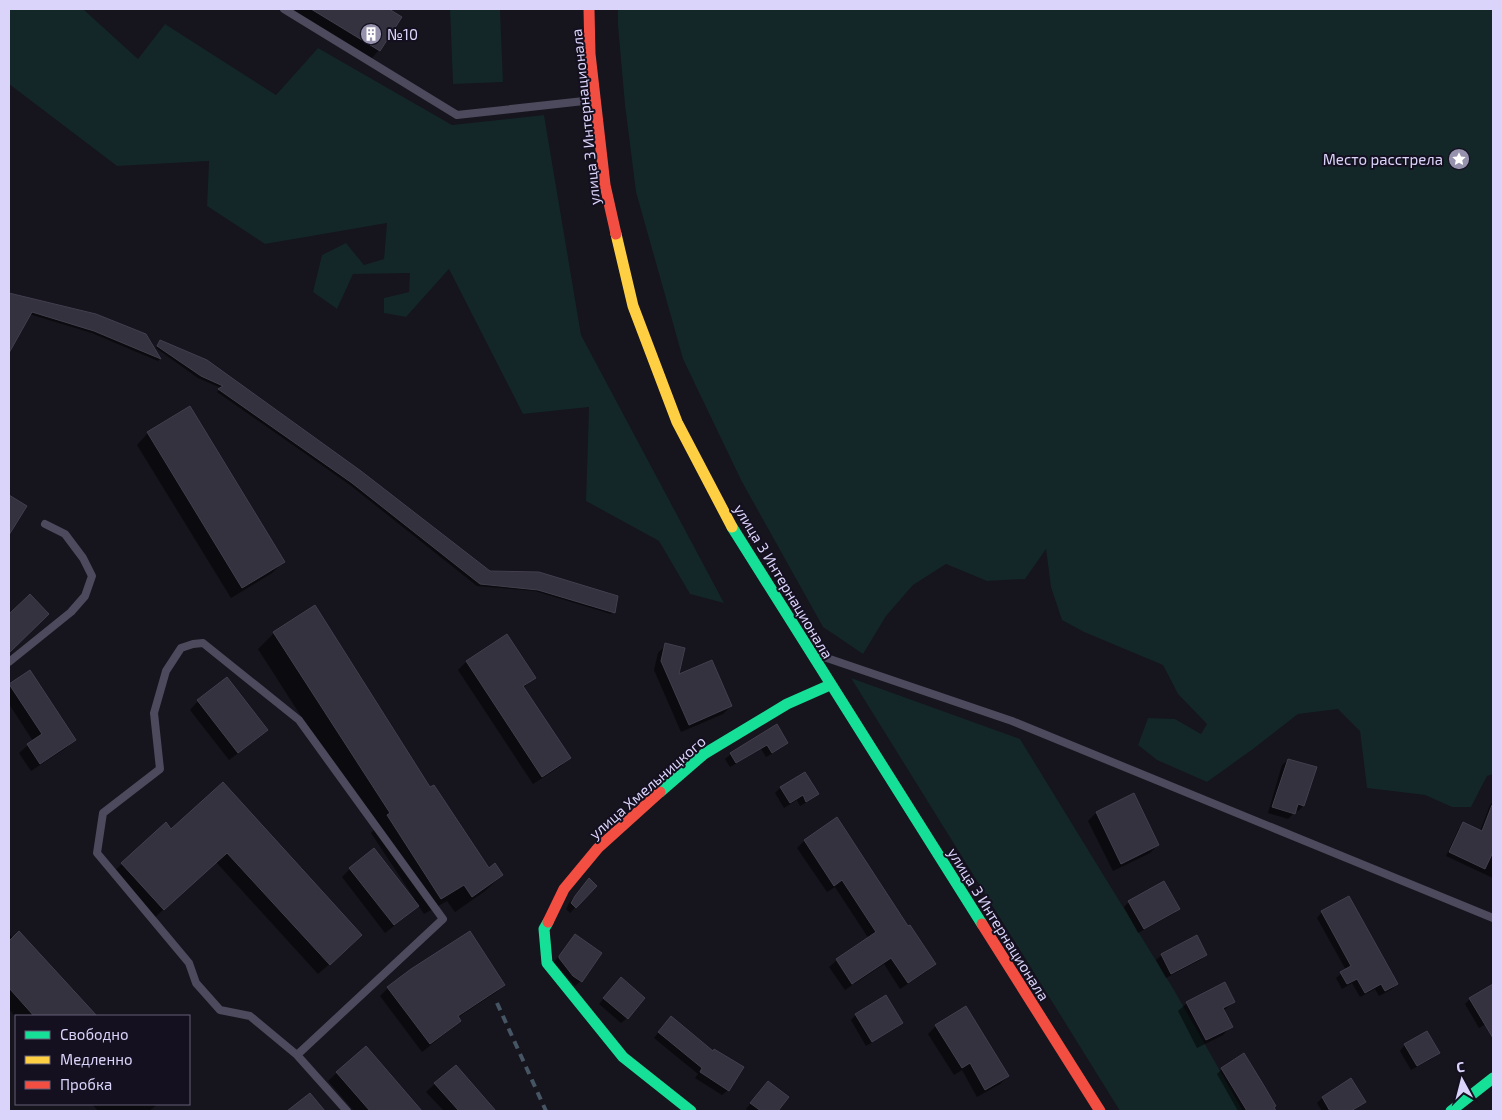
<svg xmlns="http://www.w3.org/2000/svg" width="1502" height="1120" viewBox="0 0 1502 1120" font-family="'Exo 2',sans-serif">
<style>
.green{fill:#132628}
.shadow{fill:#0007}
.building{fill:#34323e;stroke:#433f4f}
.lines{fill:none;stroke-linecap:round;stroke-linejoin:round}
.lane{stroke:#4c4a5c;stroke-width:8}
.fast{stroke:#16e098;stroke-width:11}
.slow{stroke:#ffcf43;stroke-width:11}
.jam{stroke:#f24e42;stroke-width:11}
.rail{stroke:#465563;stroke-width:4;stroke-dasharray:8 6;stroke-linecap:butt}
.labels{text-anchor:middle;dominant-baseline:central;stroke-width:4;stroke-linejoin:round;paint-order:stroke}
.poi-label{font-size:15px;fill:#dbd4fa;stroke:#141020;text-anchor:start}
.street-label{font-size:15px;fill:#dbd4fa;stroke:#141020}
</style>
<rect width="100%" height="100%" fill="#16141c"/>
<path class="green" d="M 9,9 L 83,9 L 138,59 L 165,24 L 276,95 L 318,48 L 452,125 L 544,115 L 581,335 L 724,603 L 690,594 L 659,541 L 586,501 L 589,407 L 523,414 L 449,269 L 406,317 L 384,313 L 384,298 L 409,292 L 410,273 L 353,274 L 337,309 L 313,292 L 322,255 L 346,243 L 364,265 L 384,259 L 387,223 L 265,244 L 207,206 L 209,161 L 117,166 L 9,84 Z
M 450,9 L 500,9 L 503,82 L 453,84 Z
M 618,9 L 1493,9 L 1493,774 L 1487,776 L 1471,807 L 1452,807 L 1425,795 L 1367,788 L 1360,731 L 1338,709 L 1298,714 L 1253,749 L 1207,782 L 1157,760 L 1138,745 L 1148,718 L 1175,719 L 1201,734 L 1207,724 L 1178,694 L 1163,665 L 1084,632 L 1062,620 L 1051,587 L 1046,549 L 1025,579 L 987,581 L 946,564 L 913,585 L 886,616 L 863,654 L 823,627 L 742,482 L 683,359 L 636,192 L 625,105 L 618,26 Z
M 851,678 L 1020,739 L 1174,990 L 1243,1111 L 1120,1111 Z"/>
<path class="shadow" d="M 290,9 L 387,9 L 400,17 L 379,50 L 371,59 Z
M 9,294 L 96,315 L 145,335 L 160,359 L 158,361 L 92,333 L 29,314 L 9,350 L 9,317 L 11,313 L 9,312 Z
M 160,342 L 490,573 L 613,612 L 611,614 L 535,591 L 477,586 L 350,485 L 217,392 L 221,388 L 198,378 L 156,348 Z
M 189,408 L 283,562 L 272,573 L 231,598 L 137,445 L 148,433 Z
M 274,633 L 430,789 L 488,870 L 502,875 L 485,891 L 455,912 L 447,901 L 424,914 L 418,905 L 409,914 L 385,933 L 342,877 L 350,869 L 412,899 L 414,898 L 371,833 L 374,830 L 258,649 Z
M 507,636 L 534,678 L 523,688 L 569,758 L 561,766 L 533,784 L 458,670 L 466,662 Z
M 666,645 L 677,676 L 731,706 L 723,714 L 681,732 L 654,670 L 658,653 Z
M 10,685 L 75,740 L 66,748 L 31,771 L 19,753 L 33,741 L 9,704 Z
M 198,701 L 266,730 L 258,738 L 229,760 L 190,710 Z
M 777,726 L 787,743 L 781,748 L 766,757 L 761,749 L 730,767 L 725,759 L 731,754 Z
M 1288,760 L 1303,806 L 1298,811 L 1295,810 L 1294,813 L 1288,819 L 1268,813 L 1282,765 Z
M 805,773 L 817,794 L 812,799 L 800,806 L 797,800 L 784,808 L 775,793 L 780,788 Z
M 223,784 L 350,946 L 318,974 L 216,862 L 153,919 L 111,874 L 122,864 L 171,830 Z
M 1133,795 L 1158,845 L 1150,853 L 1113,871 L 1088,821 L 1096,813 Z
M 1493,802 L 1493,878 L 1446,856 L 1459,828 L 1464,824 L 1480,831 L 1490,805 Z
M 804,841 L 908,928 L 934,964 L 927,971 L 900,989 L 884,964 L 854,984 L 838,960 L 869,939 L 835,887 L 827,892 L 797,848 Z
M 584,885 L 595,886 L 570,913 L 566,909 L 569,903 Z
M 1129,902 L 1179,909 L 1173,914 L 1138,933 L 1124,907 Z
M 1322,912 L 1397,983 L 1392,989 L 1379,996 L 1375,989 L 1360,997 L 1352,983 L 1342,989 L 1336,978 L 1346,970 L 1317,918 Z
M 9,934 L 13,938 L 95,1016 L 16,1016 L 16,1018 L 9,1009 Z
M 575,935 L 581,981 L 575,986 L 554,962 Z
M 1162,955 L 1206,955 L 1200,960 L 1166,978 L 1156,960 Z
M 836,961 L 852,985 L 845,990 L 829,967 Z
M 616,984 L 627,1018 L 621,1023 L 599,1004 Z
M 504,985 L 495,993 L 457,1018 L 460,1021 L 451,1029 L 422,1052 L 380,996 L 388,988 Z
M 1493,985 L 1493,1020 L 1479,1028 L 1465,1004 L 1470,999 Z
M 1234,1002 L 1223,1011 L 1231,1026 L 1223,1035 L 1197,1048 L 1178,1011 L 1187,1003 Z
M 856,1015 L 901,1023 L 896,1028 L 866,1046 L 851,1020 Z
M 666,1023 L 713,1052 L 728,1090 L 722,1095 L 695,1078 L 698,1074 L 654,1038 Z
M 936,1026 L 1008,1076 L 1000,1084 L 977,1097 L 962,1070 L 954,1075 L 928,1034 Z
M 1405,1045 L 1438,1052 L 1433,1058 L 1411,1070 L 1400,1051 Z
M 365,1047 L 420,1111 L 354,1111 L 328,1081 Z
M 455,1066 L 495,1111 L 444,1111 L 426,1092 Z
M 1222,1069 L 1272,1107 L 1275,1111 L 1238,1111 L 1217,1074 Z
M 1351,1080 L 1365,1102 L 1353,1111 L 1322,1111 L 1317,1103 L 1322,1098 Z
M 768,1082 L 788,1097 L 777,1111 L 749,1111 L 746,1109 Z
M 92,1104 L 158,1104 L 149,1111 L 98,1111 Z"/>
<path class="building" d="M 311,9 L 389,9 L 402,17 L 380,51 Z
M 9,293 L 96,314 L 146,334 L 161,359 L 94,331 L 32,312 L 9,353 Z
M 160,340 L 207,360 L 361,471 L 490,571 L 539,572 L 618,596 L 615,613 L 538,590 L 480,584 L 352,483 L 218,389 L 223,386 L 201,376 L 157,346 Z
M 190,406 L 285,562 L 242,588 L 147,432 Z
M 9,495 L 27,506 L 9,535 Z
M 30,594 L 49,614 L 9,653 L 9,614 Z
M 315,605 L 430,787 L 434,785 L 489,868 L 495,863 L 503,875 L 472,897 L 464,885 L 441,899 L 387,815 L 390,813 L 273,632 Z
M 507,634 L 536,678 L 523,686 L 571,758 L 542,777 L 466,661 Z
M 665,643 L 685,648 L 679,674 L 712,660 L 732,706 L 689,725 L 661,661 Z
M 30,670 L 76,740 L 40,764 L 27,744 L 42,734 L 9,684 Z
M 227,677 L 268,730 L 238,753 L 197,700 Z
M 777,724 L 788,743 L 772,753 L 767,745 L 736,763 L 730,753 Z
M 1288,759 L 1317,767 L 1304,806 L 1298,804 L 1295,814 L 1272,807 Z
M 805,772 L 819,794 L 806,802 L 803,795 L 790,803 L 780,787 Z
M 223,782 L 362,935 L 330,965 L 227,853 L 164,910 L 121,863 L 166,822 L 171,829 Z
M 1134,793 L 1159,845 L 1121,864 L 1096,812 Z
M 1492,805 L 1493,805 L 1493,852 L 1485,869 L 1449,852 L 1463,822 L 1482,831 Z
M 837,817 L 908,926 L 910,925 L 936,964 L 908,983 L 891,958 L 852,984 L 836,959 L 876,932 L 842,880 L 834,886 L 804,840 Z
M 374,848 L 419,906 L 394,925 L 349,868 Z
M 589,878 L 597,886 L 576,908 L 571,903 L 575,896 Z
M 1164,881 L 1180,909 L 1144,929 L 1128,901 Z
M 1349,896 L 1398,984 L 1385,991 L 1381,984 L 1365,993 L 1357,979 L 1347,984 L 1340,972 L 1351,966 L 1321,911 Z
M 19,931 L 97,1016 L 34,1016 L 9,988 L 9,941 Z
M 470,931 L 505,985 L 458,1016 L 461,1021 L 430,1044 L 387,987 L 411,969 Z
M 575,934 L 602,953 L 582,982 L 573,976 L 559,958 L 559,956 Z
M 1197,935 L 1207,955 L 1171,974 L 1161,954 Z
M 621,977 L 645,998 L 628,1019 L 603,998 Z
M 1225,982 L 1235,1002 L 1223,1008 L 1233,1027 L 1206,1040 L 1186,1002 Z
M 1493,984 L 1493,1038 L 1469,998 Z
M 886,995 L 903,1023 L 872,1042 L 855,1014 Z
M 966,1006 L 1009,1076 L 985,1090 L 970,1063 L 962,1068 L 935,1025 Z
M 671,1016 L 713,1051 L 714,1049 L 744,1067 L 729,1091 L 700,1072 L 702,1068 L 658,1032 Z
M 1427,1031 L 1440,1053 L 1417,1066 L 1404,1044 Z
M 366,1046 L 422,1111 L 370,1111 L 336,1072 Z
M 1244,1053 L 1263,1084 L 1276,1106 L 1274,1107 L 1276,1111 L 1247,1111 L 1221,1068 Z
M 456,1065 L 496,1111 L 459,1111 L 434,1083 Z
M 1351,1078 L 1366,1102 L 1351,1111 L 1330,1111 L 1322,1097 Z
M 768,1081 L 789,1097 L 778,1111 L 761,1111 L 750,1103 Z
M 310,1093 L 325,1111 L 287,1111 Z"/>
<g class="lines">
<path class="lane" d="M 284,9 L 457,115 L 593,100
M 818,655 L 1012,721 L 1493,918
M 9,662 L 71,612 L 85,596 L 92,576 L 83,558 L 65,534 L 45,524
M 297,1055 L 443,919 L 299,720 L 203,643 L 193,644 L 181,648 L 166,671 L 154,713 L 160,769 L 103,813 L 97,853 L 189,963 L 196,983 L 220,1010 L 250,1016 L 297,1055 L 347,1111"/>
<path class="fast" d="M 732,527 L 982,924
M 660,792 L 704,754 L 787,704 L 830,685
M 548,922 L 544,929 L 547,963 L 623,1057 L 691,1111
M 1451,1111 L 1493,1078"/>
<path class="slow" d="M 616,234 L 633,306 L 677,422 L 732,527"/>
<path class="jam" d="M 589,9 L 590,54 L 605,185 L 616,234
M 548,922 L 564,889 L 598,848 L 660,792
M 982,924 L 1100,1111"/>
<path class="rail" d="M 497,1003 L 546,1111"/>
</g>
<defs>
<g id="building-disc" transform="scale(1.125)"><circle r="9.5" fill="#9691ac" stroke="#141020"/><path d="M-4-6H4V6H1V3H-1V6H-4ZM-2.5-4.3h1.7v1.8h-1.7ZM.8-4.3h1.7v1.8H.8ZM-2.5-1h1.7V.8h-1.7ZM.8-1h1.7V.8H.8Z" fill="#fff"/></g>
<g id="sight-disc" transform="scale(1.125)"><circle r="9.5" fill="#9691ac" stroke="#141020"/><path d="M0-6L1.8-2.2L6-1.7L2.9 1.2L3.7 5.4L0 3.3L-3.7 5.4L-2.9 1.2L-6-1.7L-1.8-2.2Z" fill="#fff"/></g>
</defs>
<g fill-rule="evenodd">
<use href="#building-disc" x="371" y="34"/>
<use href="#sight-disc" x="1459" y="159"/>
</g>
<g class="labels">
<g class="poi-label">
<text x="387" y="34">№10</text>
<text x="1443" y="159" text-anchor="end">Место расстрела</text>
</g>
<g class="street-label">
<text transform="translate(585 117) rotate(-96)">улица 3 Интернационала</text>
<text transform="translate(784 581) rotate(59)">улица 3 Интернационала</text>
<text transform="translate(647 787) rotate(-41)">улица Хмельницкого</text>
<text transform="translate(999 924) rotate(58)">улица 3 Интернационала</text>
</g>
</g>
<rect width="1502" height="1120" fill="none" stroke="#dbd4fa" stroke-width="20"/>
<rect x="15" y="1015" width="175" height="90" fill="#141020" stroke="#645e77"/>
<rect x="25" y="1031" width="25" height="8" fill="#16e098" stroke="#645e77"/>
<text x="60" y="1040" font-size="15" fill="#dbd4fa">Свободно</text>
<rect x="25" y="1056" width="25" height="8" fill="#ffcf43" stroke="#645e77"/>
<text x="60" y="1065" font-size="15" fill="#dbd4fa">Медленно</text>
<rect x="25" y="1081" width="25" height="8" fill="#f24e42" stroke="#645e77"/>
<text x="60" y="1090" font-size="15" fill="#dbd4fa">Пробка</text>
<g transform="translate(1462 1080) rotate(353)" stroke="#141020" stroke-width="4" paint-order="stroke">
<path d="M0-4L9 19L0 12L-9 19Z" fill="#dbd4fa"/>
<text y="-8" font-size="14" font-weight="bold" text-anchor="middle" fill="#dbd4fa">С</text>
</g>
</svg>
